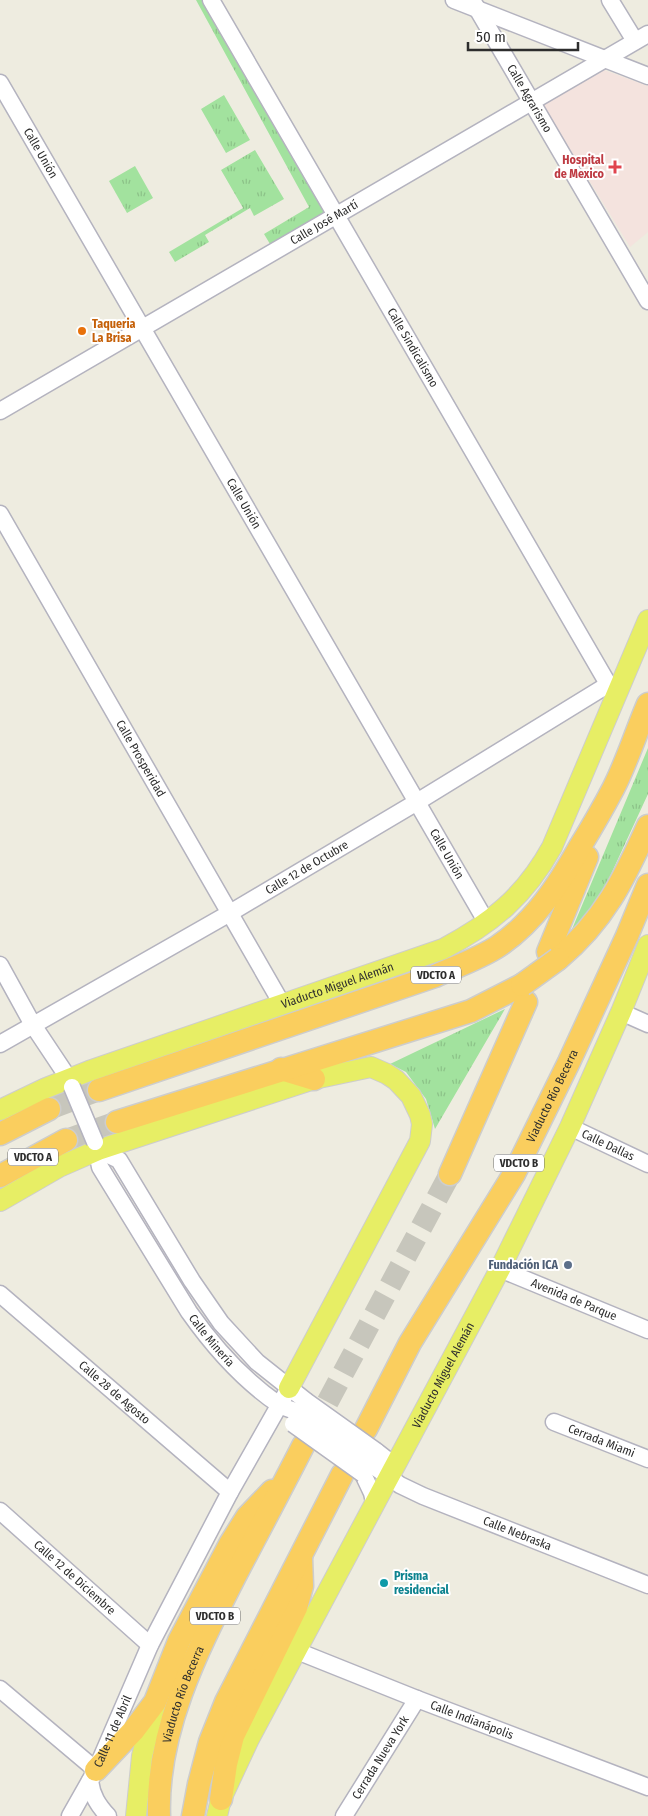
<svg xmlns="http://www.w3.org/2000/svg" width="648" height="1816" viewBox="0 0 648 1816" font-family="'Fira Sans Condensed',sans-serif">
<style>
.medical{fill:#f4e3de}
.grass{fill:url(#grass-tufts)}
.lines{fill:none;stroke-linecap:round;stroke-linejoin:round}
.highway-tunnel{stroke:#c7c6bc;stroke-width:22;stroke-dasharray:22 11;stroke-linecap:butt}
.minor-casing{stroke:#b4b3bf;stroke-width:19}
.major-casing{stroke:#cdcdcd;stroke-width:22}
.highway-casing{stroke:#cdcdcd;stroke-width:25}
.minor{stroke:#fff;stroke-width:16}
.major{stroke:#e7ee65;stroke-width:20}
.highway{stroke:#face5e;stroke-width:22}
.minor-bridge-casing{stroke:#b4b3bf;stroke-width:19;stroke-linecap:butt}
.highway-bridge-casing{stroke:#cdcdcd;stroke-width:25;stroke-linecap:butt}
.minor-bridge{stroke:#fff;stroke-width:16}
.highway-bridge{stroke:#face5e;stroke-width:22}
.health-dot{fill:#e0444e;stroke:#fff;stroke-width:2}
.food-dot{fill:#e8710a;stroke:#fff;stroke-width:2}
.service-dot{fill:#5c6f8a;stroke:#fff;stroke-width:2}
.culture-dot{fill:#0f9aa8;stroke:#fff;stroke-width:2}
.labels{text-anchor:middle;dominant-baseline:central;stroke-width:4;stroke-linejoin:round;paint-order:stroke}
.shield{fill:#fff;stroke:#6c6c6c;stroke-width:1}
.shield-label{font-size:11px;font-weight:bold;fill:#2d2d2d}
.street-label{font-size:12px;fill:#2d2d2d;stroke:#fff}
.health-label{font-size:12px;font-weight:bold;fill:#be3a42;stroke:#fff;text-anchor:end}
.food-label{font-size:12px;font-weight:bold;fill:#c56008;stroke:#fff;text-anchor:start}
.service-label{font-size:12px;font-weight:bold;fill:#4e5e75;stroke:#fff;text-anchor:end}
.culture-label{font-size:12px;font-weight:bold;fill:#0d838f;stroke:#fff;text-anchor:start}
</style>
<defs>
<pattern id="grass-tufts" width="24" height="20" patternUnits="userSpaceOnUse" patternTransform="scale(1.25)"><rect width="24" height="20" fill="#a2e29e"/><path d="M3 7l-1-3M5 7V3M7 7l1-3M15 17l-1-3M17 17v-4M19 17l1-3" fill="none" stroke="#8cc288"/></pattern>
</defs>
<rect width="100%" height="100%" fill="#eeece0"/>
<path class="medical" d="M 599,70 L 604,70 L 648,86 L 648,232 L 630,247 L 541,102 Z"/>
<path class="grass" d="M 196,0 L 209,0 L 332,215 L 273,249 L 264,234 L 309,207 Z
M 224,95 L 250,140 L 226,153 L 201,109 Z
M 255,150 L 284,199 L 254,216 L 250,208 L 205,235 L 209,242 L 175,262 L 169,252 L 243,208 L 221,170 Z
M 135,166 L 153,198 L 127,213 L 109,181 Z
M 648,748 L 648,794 L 606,885 L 587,913 L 570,934 Z
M 505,1009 L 435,1129 L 426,1099 L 406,1072 L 390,1064 Z"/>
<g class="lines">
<path class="highway-tunnel" d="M 49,1109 L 99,1090
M 66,1140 L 117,1122
M 312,1431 L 450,1174"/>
<g class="minor-casing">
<g id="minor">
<path id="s1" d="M 211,0 L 615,696"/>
<path d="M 454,0 L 648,76"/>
<path id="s2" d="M 472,0 L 648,301"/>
<path d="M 610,0 L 635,41"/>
<path id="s3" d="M 0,83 L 487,923"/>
<path id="s4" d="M 0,411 L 648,34"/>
<path id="s5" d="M 0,514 L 282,1004"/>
<path d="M 0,965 L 33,1025 L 69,1079 L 72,1087"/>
<path d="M 621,1012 L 648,1024"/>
<path id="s6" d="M 0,1044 L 230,913 L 417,802 L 609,684"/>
<path id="s7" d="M 570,1127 L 648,1164"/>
<path id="s8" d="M 95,1142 L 100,1167 L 189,1312 C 213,1346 243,1380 278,1404 C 284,1408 292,1410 299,1412"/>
<path d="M 98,1150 L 119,1160 L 192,1281 L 221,1323 L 257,1362 L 306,1401"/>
<path id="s9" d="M 500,1269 L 648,1330"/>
<path id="s10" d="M 0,1294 L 230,1492"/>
<path id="s11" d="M 554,1422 L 648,1459"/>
<path d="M 376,1451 L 394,1465"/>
<path id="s12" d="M 369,1463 L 400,1485 L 423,1496 L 648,1585"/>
<path d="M 363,1474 L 372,1493 L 374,1502"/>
<path id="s13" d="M 0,1511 L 150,1645"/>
<path id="s14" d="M 297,1651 L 417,1699 L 648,1787"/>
<path d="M 0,1689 L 96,1770"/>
<path d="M 90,1781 C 92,1796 98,1805 108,1816"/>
<path id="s15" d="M 70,1816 L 96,1770 L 150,1645 L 230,1492 L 289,1388"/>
<path id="s16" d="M 344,1816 L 417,1699"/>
</g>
</g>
<g class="major-casing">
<g id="major">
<path id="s17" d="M 0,1110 L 46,1088 L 89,1071 L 443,949 C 491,924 525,896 552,847 L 648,620"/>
<path d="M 0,1201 L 59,1167 L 98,1150 L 314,1079 L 371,1067 L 387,1074 L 396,1080 L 411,1096 L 420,1115 L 422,1124 L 420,1141 L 289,1388"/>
<path d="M 136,1816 L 142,1756 L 155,1704"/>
<path id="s18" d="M 217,1816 L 221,1799 L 249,1739 L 500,1269 L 570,1127 L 621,1012 L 648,945"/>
</g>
</g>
<g class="highway-casing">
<g id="highway">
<path d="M 548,952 L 587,857"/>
<path d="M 558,959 C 604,921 624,879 648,826"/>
<path d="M 281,1069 L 314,1079"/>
<path d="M 99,1090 L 435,976 C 455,967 478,959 497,947 C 535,922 559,884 581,845 C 592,827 603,808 613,789 C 627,762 636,732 648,704"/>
<path d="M 117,1122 L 471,1011 L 522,985"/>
<path d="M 0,1134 L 49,1109"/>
<path d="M 450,1174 L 526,1002"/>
<path d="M 0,1176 L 66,1140"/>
<path id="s19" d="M 366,1429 L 410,1343 L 514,1174 L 569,1062 L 627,936 L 648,885"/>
<path d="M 96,1770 L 133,1731 L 155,1702 L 179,1641 L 230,1544 L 247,1517 L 272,1491"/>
<path d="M 221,1799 L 226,1764 L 233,1736 L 296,1608 L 302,1586 L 301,1557"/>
<path id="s20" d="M 159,1816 C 156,1732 196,1653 233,1580 C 256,1536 280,1491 303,1446"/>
<path d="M 193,1816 L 199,1784 L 210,1742 L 226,1702 L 342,1475"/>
</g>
</g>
<use href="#minor" class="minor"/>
<use href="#major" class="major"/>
<use href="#highway" class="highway"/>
<g class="minor-bridge-casing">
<path id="minor-bridge" d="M 72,1087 L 95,1142
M 306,1401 L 376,1451
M 299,1412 L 369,1463
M 293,1424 L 363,1474"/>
</g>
<g class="highway-bridge-casing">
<path id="highway-bridge" d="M 522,985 L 558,959"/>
</g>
<use href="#minor-bridge" class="minor-bridge"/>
<use href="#highway-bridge" class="highway-bridge"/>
</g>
<path class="health-dot" d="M612.5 159.5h5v5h5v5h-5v5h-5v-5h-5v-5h5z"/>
<circle class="food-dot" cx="82" cy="331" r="5"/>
<circle class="service-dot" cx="568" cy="1265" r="5"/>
<circle class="culture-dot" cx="384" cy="1583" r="5"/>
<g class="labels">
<g class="shield">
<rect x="411" y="966.5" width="50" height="17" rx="4"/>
<rect x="8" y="1148.5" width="50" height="17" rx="4"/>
<rect x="494" y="1154.5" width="50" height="17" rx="4"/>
<rect x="190" y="1607.5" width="50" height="17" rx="4"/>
</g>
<g class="shield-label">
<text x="436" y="975">VDCTO A</text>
<text x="33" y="1157">VDCTO A</text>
<text x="519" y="1163">VDCTO B</text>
<text x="215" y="1616">VDCTO B</text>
</g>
<g class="street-label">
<text stroke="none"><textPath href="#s2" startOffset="114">Calle Agrarismo</textPath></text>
<text stroke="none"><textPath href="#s3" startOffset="81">Calle Unión</textPath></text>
<text stroke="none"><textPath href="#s4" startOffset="375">Calle José Martí</textPath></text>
<text stroke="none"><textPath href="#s1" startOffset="402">Calle Sindicalismo</textPath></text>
<text stroke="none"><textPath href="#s3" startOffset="486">Calle Unión</textPath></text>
<text stroke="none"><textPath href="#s5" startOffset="282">Calle Prosperidad</textPath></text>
<text stroke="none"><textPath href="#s3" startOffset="891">Calle Unión</textPath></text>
<text stroke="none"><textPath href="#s6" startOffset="354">Calle 12 de Octubre</textPath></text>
<text stroke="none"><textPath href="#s17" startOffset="360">Viaducto Miguel Alemán</textPath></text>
<text stroke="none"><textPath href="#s19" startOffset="382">Viaducto Río Becerra</textPath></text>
<text stroke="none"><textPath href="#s7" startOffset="42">Calle Dallas</textPath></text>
<text stroke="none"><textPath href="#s9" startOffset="80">Avenida de Parque</textPath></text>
<text stroke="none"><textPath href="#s8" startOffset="232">Calle Minería</textPath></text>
<text stroke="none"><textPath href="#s18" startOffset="496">Viaducto Miguel Alemán</textPath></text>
<text stroke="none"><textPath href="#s10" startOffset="151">Calle 28 de Agosto</textPath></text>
<text stroke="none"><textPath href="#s11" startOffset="51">Cerrada Miami</textPath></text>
<text stroke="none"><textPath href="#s12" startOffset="165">Calle Nebraska</textPath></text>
<text stroke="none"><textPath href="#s13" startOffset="100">Calle 12 de Diciembre</textPath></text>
<text stroke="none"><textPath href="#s20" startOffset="125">Viaducto Río Becerra</textPath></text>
<text stroke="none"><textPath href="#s14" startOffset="188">Calle Indianápolis</textPath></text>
<text stroke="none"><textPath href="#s15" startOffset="95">Calle 11 de Abril</textPath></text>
<text stroke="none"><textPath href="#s16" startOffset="69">Cerrada Nueva York</textPath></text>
</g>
<g class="health-label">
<text x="604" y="160">Hospital<tspan x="604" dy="14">de Mexico</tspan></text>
</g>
<g class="food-label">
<text x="92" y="324">Taqueria<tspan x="92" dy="14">La Brisa</tspan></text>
</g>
<g class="service-label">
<text x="558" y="1265">Fundación ICA</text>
</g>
<g class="culture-label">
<text x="394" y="1576">Prisma<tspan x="394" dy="14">residencial</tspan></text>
</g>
</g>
<path d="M468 42v8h110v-8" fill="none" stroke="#2d2d2d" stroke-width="2.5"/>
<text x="476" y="42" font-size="15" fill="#2d2d2d" stroke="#ffffff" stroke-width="4" paint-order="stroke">50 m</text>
</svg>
